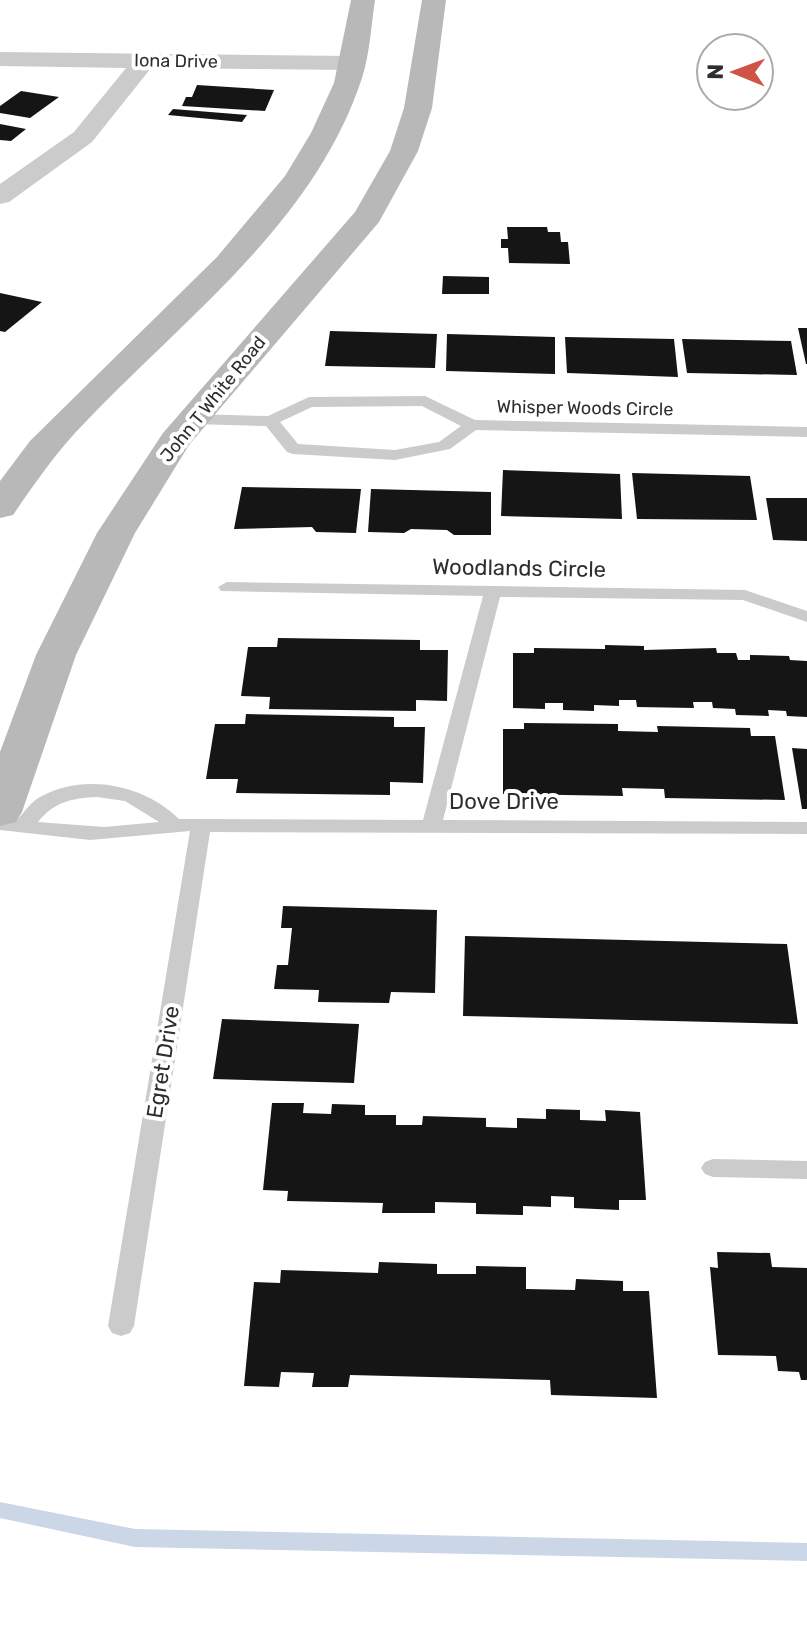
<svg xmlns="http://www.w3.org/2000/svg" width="807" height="1628" viewBox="0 0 807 1628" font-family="Rubik,sans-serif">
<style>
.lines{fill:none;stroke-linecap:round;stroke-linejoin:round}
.stream{fill:#cbd7e7;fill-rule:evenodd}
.building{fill:#151515}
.service{fill:#cbcbcb;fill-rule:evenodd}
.minor{fill:#cbcbcb;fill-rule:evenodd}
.secondary{fill:#b8b8b8;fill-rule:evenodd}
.labels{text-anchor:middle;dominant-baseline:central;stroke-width:8;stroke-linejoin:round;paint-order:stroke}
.far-street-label{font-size:18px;fill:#2e2e2e;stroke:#fff}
.street-label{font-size:22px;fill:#2e2e2e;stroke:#fff}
</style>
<rect width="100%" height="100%" fill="#fff"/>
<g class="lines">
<path class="stream" d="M 0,1502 L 135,1529 L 807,1543 L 807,1561 L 135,1547 L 0,1518 Z"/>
</g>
<path class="building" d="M 197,85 L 274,90 L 265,111 L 182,106 L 186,97 L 192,97 Z
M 21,91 L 59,97 L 30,118 L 0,113 L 0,106 Z
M 173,109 L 247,115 L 242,122 L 168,115 Z
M 0,124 L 26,129 L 11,141 L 0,140 Z
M 507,227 L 547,227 L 548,232 L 560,232 L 561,242 L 568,242 L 570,264 L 509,263 L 508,248 L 501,248 L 501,239 L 508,239 Z
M 443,276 L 489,277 L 489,294 L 442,294 Z
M 0,293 L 42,302 L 5,332 L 0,331 Z
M 798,328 L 807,328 L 807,364 L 806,364 Z
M 330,331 L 437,334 L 435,368 L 325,366 Z
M 447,334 L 555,337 L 555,374 L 446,371 Z
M 565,337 L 674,339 L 678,377 L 567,373 Z
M 682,339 L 791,341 L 797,375 L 687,373 Z
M 503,470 L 620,474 L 622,519 L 501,516 Z
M 632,473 L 750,476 L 757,520 L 637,519 Z
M 242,487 L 361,489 L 356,533 L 316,532 L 312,527 L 234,529 Z
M 371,489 L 491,492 L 491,535 L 454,535 L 447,530 L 411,529 L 404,533 L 368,532 Z
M 766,498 L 807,498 L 807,541 L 773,540 Z
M 278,638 L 420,640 L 420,650 L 448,650 L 447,701 L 416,700 L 416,711 L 269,709 L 270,697 L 241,696 L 248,647 L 277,647 Z
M 605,645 L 644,646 L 644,650 L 716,648 L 717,653 L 736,653 L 738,660 L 750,660 L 750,655 L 789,656 L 790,660 L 807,661 L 807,717 L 787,716 L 786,711 L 768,710 L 769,716 L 736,715 L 735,709 L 713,708 L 712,702 L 693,702 L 694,708 L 637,707 L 636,700 L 619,700 L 619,706 L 594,705 L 594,711 L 563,710 L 563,703 L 545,703 L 545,709 L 513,708 L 513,653 L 534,653 L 534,648 L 605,649 Z
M 246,714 L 394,717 L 394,727 L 425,727 L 423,783 L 390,782 L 390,795 L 236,793 L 238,779 L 206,779 L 215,724 L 245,724 Z
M 524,723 L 618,724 L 618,731 L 658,732 L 657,726 L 750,728 L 751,736 L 775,736 L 785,800 L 665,798 L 664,789 L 622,788 L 623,796 L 503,794 L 503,729 L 524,729 Z
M 792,748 L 807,749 L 807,809 L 802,809 Z
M 283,906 L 437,910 L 435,993 L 391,992 L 389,1003 L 318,1002 L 319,990 L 274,989 L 277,965 L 288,965 L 292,928 L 281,928 Z
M 465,936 L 787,944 L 798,1024 L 463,1016 Z
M 222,1019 L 359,1024 L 354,1083 L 213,1079 Z
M 272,1103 L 304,1103 L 303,1113 L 331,1114 L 332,1104 L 365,1105 L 365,1115 L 396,1115 L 396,1125 L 422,1125 L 423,1116 L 486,1118 L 486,1127 L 517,1128 L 517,1118 L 546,1119 L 546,1109 L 580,1110 L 580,1120 L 606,1121 L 605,1110 L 640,1112 L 646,1200 L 619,1200 L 619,1210 L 574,1208 L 574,1197 L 551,1196 L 551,1207 L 523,1206 L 523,1215 L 476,1214 L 476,1203 L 435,1202 L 435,1213 L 382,1213 L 383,1203 L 287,1201 L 288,1191 L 263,1190 Z
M 717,1252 L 770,1253 L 772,1267 L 807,1268 L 807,1380 L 801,1380 L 799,1372 L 778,1371 L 776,1356 L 718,1355 L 710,1267 L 718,1268 Z
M 379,1262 L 437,1264 L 437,1274 L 476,1274 L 476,1266 L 526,1267 L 526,1289 L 575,1290 L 576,1279 L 623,1281 L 623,1291 L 649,1291 L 657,1398 L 551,1395 L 550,1380 L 350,1375 L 348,1387 L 312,1387 L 314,1373 L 281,1372 L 279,1387 L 244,1386 L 254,1282 L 280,1283 L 281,1270 L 378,1273 Z"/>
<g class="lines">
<path class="service" d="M 425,396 L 475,420 L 807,427 L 807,437 L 476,430 L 450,449 L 395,460 L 293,454 L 287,452 L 266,426 L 192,424 L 184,419 L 192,414 L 268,416 L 309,397 ZM 422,406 L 461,426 L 439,442 L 395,450 L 298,444 L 280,422 L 312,407 Z
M 227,582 L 745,590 L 807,611 L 807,622 L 743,600 L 500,597 L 443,820 L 807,822 L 807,834 L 210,832 L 134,1326 L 130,1333 L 121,1336 L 112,1333 L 108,1326 L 190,831 L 90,840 L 0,830 L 0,818 L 18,819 C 25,811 31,802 40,797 C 84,772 145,785 179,819 L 423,820 L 483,596 L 221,591 L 218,587 ZM 97,797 L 125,801 L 159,822 L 104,827 L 38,822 C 54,802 72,798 97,797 Z
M 713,1159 L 807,1161 L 807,1179 L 713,1177 L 705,1174 L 701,1168 L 705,1162 Z"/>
<path class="minor" d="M 0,52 L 352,56 L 364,63 L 352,70 L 151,68 L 92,142 L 9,202 L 0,204 L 0,184 L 74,132 L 126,68 L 0,66 Z"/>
<path class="secondary" d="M 351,0 L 375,0 C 371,26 370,53 362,78 C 313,227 178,322 75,433 C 52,458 33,486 13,515 L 0,518 L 0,481 L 30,441 L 217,257 L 285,176 L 311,133 L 334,83 Z
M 422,0 L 446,0 L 432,108 L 418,151 L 379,222 L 189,445 L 135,533 L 76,655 L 22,812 L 16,822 L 0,826 L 0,752 L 36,655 L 97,533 L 163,433 L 355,212 L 390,151 L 404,108 Z"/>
</g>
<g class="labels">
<g class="far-street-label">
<text transform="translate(176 61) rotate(1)">Iona Drive</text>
<text transform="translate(213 399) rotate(-51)">John T White Road</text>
<text transform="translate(585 408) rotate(1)">Whisper Woods Circle</text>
</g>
<g class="street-label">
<text transform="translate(519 568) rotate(1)">Woodlands Circle</text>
<text x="504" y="801">Dove Drive</text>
<text transform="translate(163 1062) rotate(-81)">Egret Drive</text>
</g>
</g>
<g transform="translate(735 72) rotate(271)"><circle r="38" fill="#ffffff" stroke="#ababab" stroke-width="2"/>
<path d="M0-6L14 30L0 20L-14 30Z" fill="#cf5445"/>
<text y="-12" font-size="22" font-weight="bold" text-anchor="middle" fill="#2e2e2e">N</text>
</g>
</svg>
